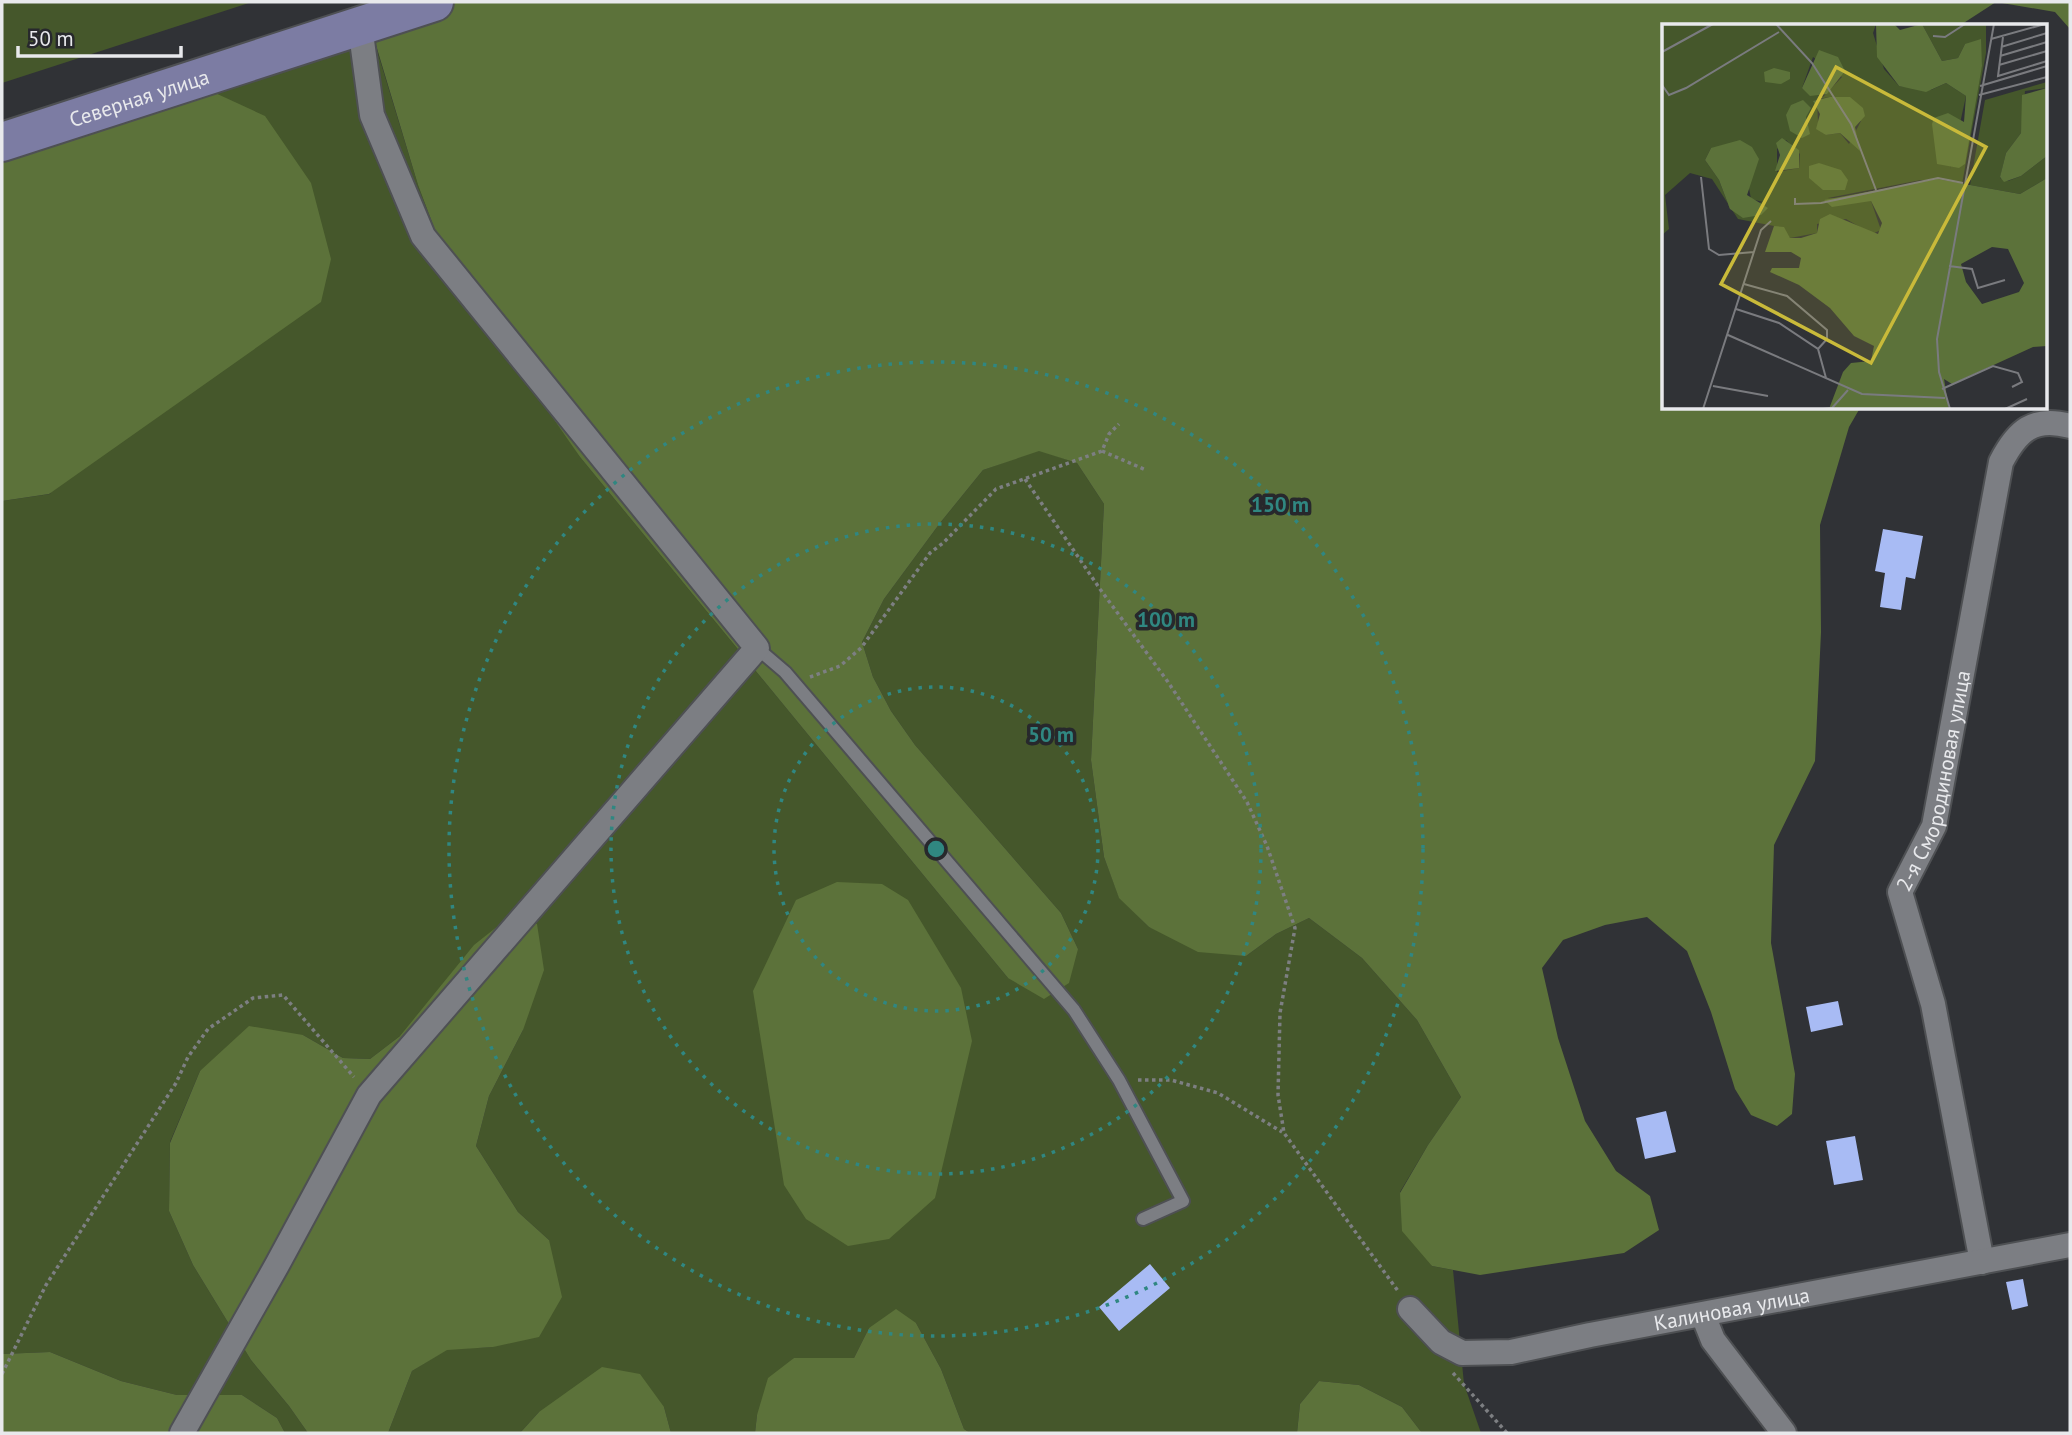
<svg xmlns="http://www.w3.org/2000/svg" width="2072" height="1435" viewBox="0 0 2072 1435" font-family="'PT Sans',sans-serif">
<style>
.green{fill:#45572b}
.forest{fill:#5c723a}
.building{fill:#a8bbf4}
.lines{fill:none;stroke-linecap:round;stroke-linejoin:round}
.lane-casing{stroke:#4e5053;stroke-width:16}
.street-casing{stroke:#4e5053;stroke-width:28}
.primary-casing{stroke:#4e5053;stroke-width:42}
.path{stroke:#7d7f82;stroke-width:3.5;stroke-dasharray:3.5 3.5;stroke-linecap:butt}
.lane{stroke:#7c7e83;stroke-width:12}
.street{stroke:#7c7e83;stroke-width:24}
.primary{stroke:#7c7ca3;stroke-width:38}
.ring{fill:none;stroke:#308781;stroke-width:3.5;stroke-dasharray:3.5 7}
.labels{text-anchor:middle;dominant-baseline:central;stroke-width:7;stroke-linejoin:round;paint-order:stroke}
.street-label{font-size:21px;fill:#e8e9ec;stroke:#27282c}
.inset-road{fill:none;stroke:#7a7b7f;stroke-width:2}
.view{fill:#c9ba3a;fill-opacity:0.15;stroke:#c9ba3a;stroke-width:3.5}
.inset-edge{fill:none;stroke:#e8e9ec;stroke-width:3.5}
.centre{fill:#308781;stroke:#27282c;stroke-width:3.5}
.ring-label{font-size:21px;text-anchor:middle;font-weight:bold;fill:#308781;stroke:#27282c;stroke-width:7;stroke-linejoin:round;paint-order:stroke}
</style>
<rect width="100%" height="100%" fill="#303236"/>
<path class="green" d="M 2,2 L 252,2 L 2,83 Z
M 373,37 L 418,185 L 436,233 L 580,457 L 1008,978 L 1078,949 L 1061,913 L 915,745 L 891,711 L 873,677 L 862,642 L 884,599 L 940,523 L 983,470 L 1039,450 L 1077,463 L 1104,504 L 1091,760 L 1104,857 L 1119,897 L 1149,927 L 1246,956 L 1276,934 L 1309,918 L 1362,958 L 1417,1020 L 1461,1097 L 1428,1145 L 1400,1192 L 1432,1266 L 1453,1270 L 1464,1384 L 1481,1433 L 1422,1433 L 1402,1407 L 1359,1385 L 1319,1381 L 1300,1404 L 1297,1433 L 970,1433 L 964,1429 L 941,1369 L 916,1323 L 869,1328 L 854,1358 L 794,1358 L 757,1415 L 755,1433 L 671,1433 L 664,1407 L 539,1412 L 520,1433 L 388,1433 L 412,1371 L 447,1349 L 493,1347 L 549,1240 L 518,1212 L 476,1146 L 489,1096 L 523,1030 L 400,1036 L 370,1059 L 343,1058 L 303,1035 L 200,1071 L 170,1142 L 169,1211 L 193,1265 L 251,1360 L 289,1406 L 308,1433 L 285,1433 L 277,1418 L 242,1395 L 177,1395 L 121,1381 L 50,1352 L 2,1354 L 2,501 L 50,494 L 213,93 L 2,162 L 2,154 Z"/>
<path class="forest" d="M 363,2 L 2070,2 L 2070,29 L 2055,12 L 1996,2 L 1959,26 L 1664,26 L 1664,408 L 1860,408 L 1849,427 L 1820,525 L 1821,632 L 1815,761 L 1774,845 L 1771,943 L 1795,1074 L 1792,1114 L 1777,1126 L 1751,1115 L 1735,1089 L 1711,1012 L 1687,951 L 1647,917 L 1605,925 L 1563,940 L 1542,968 L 1558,1038 L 1585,1121 L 1616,1171 L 1650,1196 L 1659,1230 L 1624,1253 L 1480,1275 L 1432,1266 L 1402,1231 L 1400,1193 L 1428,1145 L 1461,1097 L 1417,1020 L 1362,958 L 1309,918 L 1276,934 L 1246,956 L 1198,952 L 1149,927 L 1119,898 L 1104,857 L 1091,760 L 1104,504 L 1077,463 L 1039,451 L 983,470 L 940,523 L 884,599 L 862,642 L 873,677 L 891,711 L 915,745 L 1061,913 L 1078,949 L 1069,983 L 1044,999 L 1008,978 L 580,457 L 506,350 L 436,233 L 418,185 Z
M 213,92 L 265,116 L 311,183 L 331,259 L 321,302 L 49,494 L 2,501 L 2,162 Z
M 837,882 L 882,884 L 908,900 L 961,988 L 972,1041 L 935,1198 L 889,1239 L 848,1246 L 806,1219 L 784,1185 L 753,991 L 796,900 Z
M 512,915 L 537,924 L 544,970 L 523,1030 L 489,1096 L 476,1146 L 518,1212 L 549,1240 L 562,1297 L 539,1337 L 493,1347 L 447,1350 L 412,1371 L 388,1433 L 308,1433 L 289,1406 L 251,1360 L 193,1265 L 169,1211 L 170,1143 L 200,1071 L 249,1026 L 303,1035 L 343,1058 L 370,1059 L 400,1036 L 474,945 Z
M 896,1309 L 916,1323 L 941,1369 L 964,1429 L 970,1433 L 755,1433 L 757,1415 L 768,1378 L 794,1358 L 854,1358 L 869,1328 Z
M 50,1352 L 121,1381 L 177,1395 L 242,1395 L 277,1418 L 285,1433 L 2,1433 L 2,1354 Z
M 602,1367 L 640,1374 L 664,1407 L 671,1433 L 520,1433 L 539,1412 Z
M 1319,1381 L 1359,1385 L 1402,1407 L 1422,1433 L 1297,1433 L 1300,1404 Z"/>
<path class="building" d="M 1883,529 L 1923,536 L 1915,579 L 1906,577 L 1901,610 L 1880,607 L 1885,573 L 1875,571 Z
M 1838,1001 L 1843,1025 L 1811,1032 L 1806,1007 Z
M 1666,1111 L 1676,1152 L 1645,1159 L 1636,1118 Z
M 1855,1136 L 1863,1180 L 1834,1185 L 1826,1141 Z
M 1150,1264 L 1170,1288 L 1119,1331 L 1099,1307 Z
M 2023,1279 L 2028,1306 L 2012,1310 L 2006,1282 Z"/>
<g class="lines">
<g class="lane-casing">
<path id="lane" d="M 757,648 L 785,672 L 1074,1010 L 1119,1080 L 1183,1201 L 1143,1219"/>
</g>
<g class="street-casing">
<g id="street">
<path id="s1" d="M 1982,1262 L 1933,1004 L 1900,892 L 1934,826 L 2001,462 C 2017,431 2033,416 2070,426"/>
<path id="s2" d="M 1410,1309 L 1441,1342 L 1462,1353 L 1511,1352 L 1590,1335 L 2070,1245"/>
<path d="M 1703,1315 L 1713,1340 L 1784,1433"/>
<path d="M 182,1433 L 277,1265 L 369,1095 L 757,648 L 423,236 L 372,115 L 360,26"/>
</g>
</g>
<g class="primary-casing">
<g id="primary">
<path id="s3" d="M 2,142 L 434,2"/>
</g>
</g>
<path class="path" d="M 1102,451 L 1146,470
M 1025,479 L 1100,589 L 1168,682 L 1247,802 L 1267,846 L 1295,928 L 1280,1013 L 1278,1095 L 1284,1133 L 1398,1291
M 810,677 L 840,666 L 861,648 L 930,553 L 943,543 L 996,489 L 1102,451 L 1109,434 L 1119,424
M 1138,1080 L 1171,1080 L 1218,1093 L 1282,1132
M 1453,1373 L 1507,1433
M 2,1374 L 46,1285 L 176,1083 L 188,1057 L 208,1029 L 253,998 L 283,995 L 354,1077"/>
<use href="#lane" class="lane"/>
<use href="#street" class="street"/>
<use href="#primary" class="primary"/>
</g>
<g class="ring">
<circle cx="936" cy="849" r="162"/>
<circle cx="936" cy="849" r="325"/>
<circle cx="936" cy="849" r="487"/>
</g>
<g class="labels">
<g class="street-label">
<text stroke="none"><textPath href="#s3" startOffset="144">Северная улица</textPath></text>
<text stroke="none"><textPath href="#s1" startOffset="497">2-я Смородиновая улица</textPath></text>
<text stroke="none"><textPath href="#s2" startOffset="343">Калиновая улица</textPath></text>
</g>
</g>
<g transform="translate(1662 24)">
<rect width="385" height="385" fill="#303236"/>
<path d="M 0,0 L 214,0 L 211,9 L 222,45 L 237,62 L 269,66 L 284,59 L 304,72 L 288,145 L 320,42 L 318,25 L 303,20 L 296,34 L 280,37 L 260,0 L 324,0 L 324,29 L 300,160 L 259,156 L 166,174 L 209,177 L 219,206 L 210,210 L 184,195 L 155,200 L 155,209 L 128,214 L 112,202 L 76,195 L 50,155 L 28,149 L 3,171 L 7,205 L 0,211 ZM 151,33 L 180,53 L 161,73 L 140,64 ZM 168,73 L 199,97 L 187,120 L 178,109 L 164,111 L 156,99 L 155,75 ZM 124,116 L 138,130 L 137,144 L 115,148 L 115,125 ZM 49,124 L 86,159 L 89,175 L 101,178 L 68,185 L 57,156 L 43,136 ZM 385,58 L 385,64 L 363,67 L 359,109 L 344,129 L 338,154 L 346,157 L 359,152 L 385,132 L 385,154 L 358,170 L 308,161 L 323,76 Z" fill="#45572b" fill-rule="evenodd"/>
<path d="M 214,0 L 232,0 L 238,6 L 260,0 L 280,37 L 296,34 L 303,20 L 319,15 L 320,42 L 303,140 L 297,144 L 275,140 L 270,100 L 272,94 L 286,89 L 302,98 L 304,72 L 284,59 L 264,68 L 237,62 L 215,33 ZM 157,26 L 176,33 L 183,47 L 165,70 L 148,72 L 140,64 ZM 112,44 L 128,48 L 128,55 L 119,60 L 103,58 L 102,48 ZM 385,64 L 385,132 L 359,152 L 342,158 L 338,153 L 344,129 L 359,109 L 360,71 ZM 168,73 L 188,73 L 201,84 L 203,92 L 193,103 L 198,127 L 178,109 L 164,111 L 154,105 L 158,90 L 151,77 ZM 141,76 L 149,84 L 144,93 L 148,110 L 140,114 L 128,107 L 124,91 L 129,81 ZM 120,114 L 137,126 L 137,144 L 113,147 L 118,131 L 114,119 ZM 78,116 L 90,123 L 97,135 L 85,171 L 106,184 L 99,191 L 81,194 L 68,185 L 57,156 L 43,136 L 49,124 ZM 157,139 L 179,146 L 186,156 L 183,166 L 161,166 L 147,154 L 147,142 ZM 385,154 L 385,322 L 371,323 L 290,360 L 282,355 L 287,385 L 167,385 L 181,348 L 189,339 L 209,337 L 212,322 L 192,312 L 168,284 L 137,261 L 108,248 L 110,244 L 137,244 L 139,234 L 129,228 L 103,228 L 112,202 L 122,203 L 128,214 L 139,214 L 155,209 L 158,195 L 168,190 L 216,210 L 220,199 L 209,177 L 170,183 L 162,176 L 275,155 L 358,170 ZM 330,223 L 346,225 L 362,259 L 357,268 L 320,280 L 304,258 L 299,240 Z" fill="#5c723a" fill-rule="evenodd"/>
<path class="inset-road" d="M 114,0 L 150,39 L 189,100 L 214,166M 271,12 L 283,13 L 303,0M 341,13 L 336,52 L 385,37M 329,15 L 383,0M 339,23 L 385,9M 0,28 L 51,0M 338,32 L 385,18M 337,41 L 385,27M 0,61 L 7,71 L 24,64 L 117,8M 318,62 L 385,42M 317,71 L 385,53M 39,153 L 47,225 L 57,231 L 92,228M 133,174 L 133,180 L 159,179 L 276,154 L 301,159M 287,242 L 310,245 L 316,264 L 343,256M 82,260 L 125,272 L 165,306 L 165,315 L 156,325M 74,285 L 117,299 L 156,325 L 164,354M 66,311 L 200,370 L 283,374M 51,362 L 106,372M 280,365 L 331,342 L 356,349 L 360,358 L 350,363M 41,385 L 99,206 L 109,197M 161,385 L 170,384 L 186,366M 288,385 L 277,348 L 275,315 L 332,0M 343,385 L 365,375"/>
<path class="view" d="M 174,43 L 324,123 L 209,339 L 59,260 Z"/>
<rect width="385" height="385" class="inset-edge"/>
</g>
<circle cx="936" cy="849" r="10" class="centre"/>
<g class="ring-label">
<text x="1280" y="512">150 m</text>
<text x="1166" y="627">100 m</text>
<text x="1051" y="742">50 m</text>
</g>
<rect width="2072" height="1435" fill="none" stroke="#e8e9ec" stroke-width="7"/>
<path d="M18 46v10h163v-10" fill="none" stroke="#e8e9ec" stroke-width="3.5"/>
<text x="28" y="46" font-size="21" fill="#e8e9ec" stroke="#27282c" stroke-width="5" paint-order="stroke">50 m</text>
</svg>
